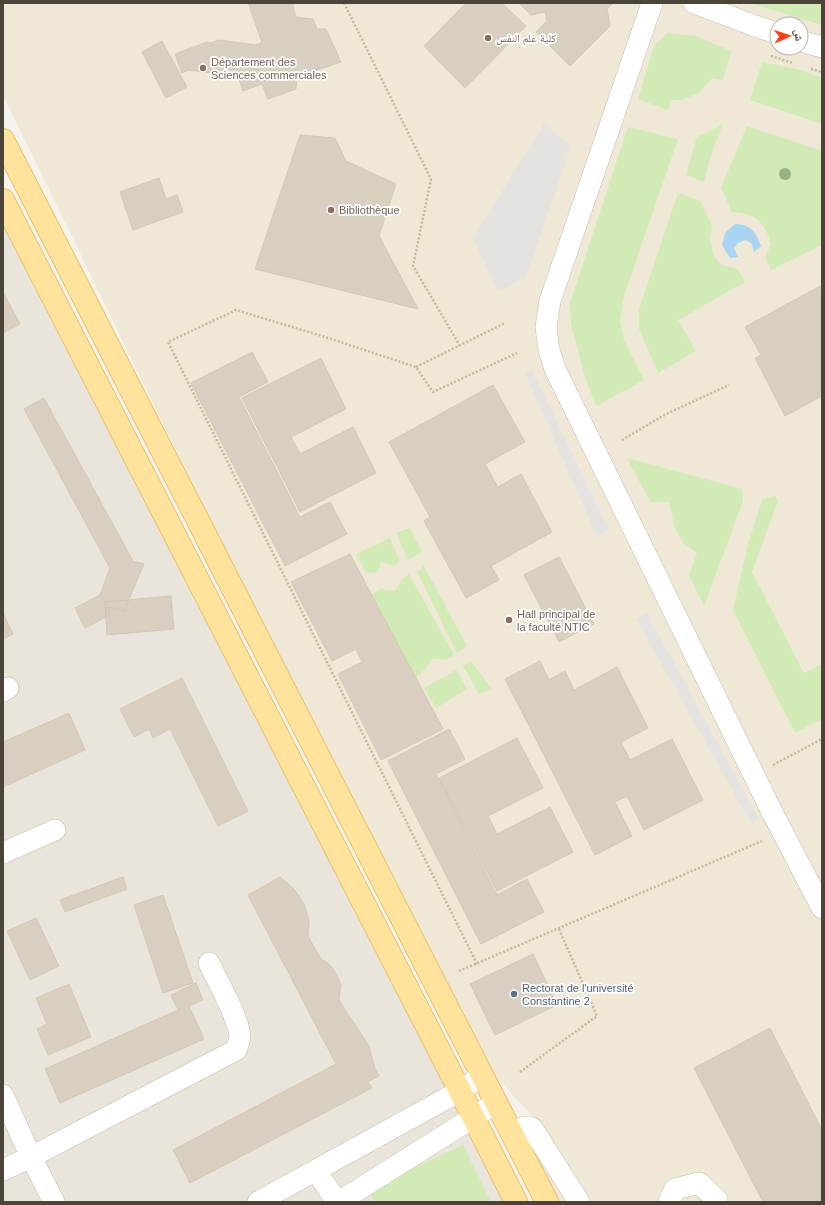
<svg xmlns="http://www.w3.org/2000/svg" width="825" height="1205" viewBox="0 0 825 1205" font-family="Helvetica,'Noto Naskh Arabic',sans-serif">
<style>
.residential{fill:#eae5da}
.education{fill:#efe8d6;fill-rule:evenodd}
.green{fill:#d2eab5}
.parking{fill:#e5e3e0}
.water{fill:#a9d4f2}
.building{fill:#d8cfc1;stroke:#d3c7b4}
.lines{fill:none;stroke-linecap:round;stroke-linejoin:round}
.minor-casing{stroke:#c2bbae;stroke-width:22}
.major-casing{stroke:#e6c16a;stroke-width:24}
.path{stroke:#c4b79f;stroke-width:2.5;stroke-dasharray:2 2;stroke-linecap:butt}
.minor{stroke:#fff;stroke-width:21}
.major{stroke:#ffe39c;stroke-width:22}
.tree{fill:#97b381}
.education-dot{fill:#8d6e63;stroke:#fff;stroke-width:1.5}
.service-dot{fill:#5c6f8a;stroke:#fff;stroke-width:1.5}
.labels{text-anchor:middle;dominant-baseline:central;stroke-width:3.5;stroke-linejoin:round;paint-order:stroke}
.education-label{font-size:11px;fill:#785e54;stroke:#fff;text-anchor:start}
.service-label{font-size:11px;fill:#4e5e75;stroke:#fff;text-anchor:start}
</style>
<rect width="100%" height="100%" fill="#f6f3ec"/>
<path class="residential" d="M 3,200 L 516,1202 L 3,1202 Z"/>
<path class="education" d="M 3,3 L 822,3 L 822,1202 L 559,1202 L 528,1144 L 546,1131 L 467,1046 L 440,993 L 3,95 ZM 777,24 L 801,24 L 801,48 L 777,48 Z"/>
<path class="green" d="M 750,3 L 822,3 L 822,25 Z
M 667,33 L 696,36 L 731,51 L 723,80 L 713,78 L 699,93 L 682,100 L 672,100 L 668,110 L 638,99 L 654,46 Z
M 762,62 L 801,70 L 822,78 L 822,124 L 750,100 Z
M 723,123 L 711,155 L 704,182 L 686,175 L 697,137 L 716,128 Z
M 747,126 L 822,151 L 822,245 L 771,270 L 765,258 L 771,244 C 765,222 755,213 732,212 L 721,188 Z
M 628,127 L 678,139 L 624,296 L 620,321 L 624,340 L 644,380 L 596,406 L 585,377 L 571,324 L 570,303 Z
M 678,193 L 701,201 L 712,226 L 710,241 L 714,256 L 722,265 L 738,269 L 745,282 L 678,320 L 696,351 L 658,373 L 639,329 L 639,309 Z
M 627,458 L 742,489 L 743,501 L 704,606 L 689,575 L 697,553 L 683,543 L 675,529 L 669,502 L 650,502 Z
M 775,495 L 778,501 L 752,572 L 804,673 L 822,664 L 822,719 L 795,733 L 733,610 L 748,544 L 762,500 Z
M 410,528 L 422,552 L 408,560 L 396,533 Z
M 390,538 L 400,561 L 394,566 L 381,562 L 378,572 L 366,573 L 356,554 Z
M 424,566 L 467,646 L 457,653 L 417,572 Z
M 409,574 L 454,655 L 445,660 L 433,658 L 426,668 L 416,678 L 372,594 L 381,589 L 395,591 L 402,579 Z
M 471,661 L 492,689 L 479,694 L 463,666 Z
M 456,670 L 467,689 L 436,708 L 424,688 Z
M 463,1145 L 491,1202 L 374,1202 L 369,1188 Z"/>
<path class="parking" d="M 544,124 L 571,146 L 526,277 L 498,291 L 473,238 Z
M 532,370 L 609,530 L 597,537 L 525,373 Z
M 647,613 L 759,819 L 751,823 L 636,619 Z"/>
<path class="water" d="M 735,224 C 751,225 755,230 761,246 L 754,252 L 752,244 L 746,240 L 738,243 L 734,248 L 738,257 L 730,258 L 722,245 L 725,233 Z"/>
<path class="building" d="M 248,3 L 293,3 L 293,7 L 296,17 L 313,19 L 317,29 L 326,29 L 341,62 L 297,77 L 296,89 L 268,99 L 262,84 L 243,91 L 238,76 L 188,70 L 182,73 L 175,54 L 207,42 L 212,43 L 218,40 L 256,45 L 262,42 Z
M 466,3 L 502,3 L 526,26 L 465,88 L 424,46 Z
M 519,3 L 613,3 L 607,9 L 610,26 L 570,66 L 536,32 L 547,21 L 545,12 L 531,15 Z
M 162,41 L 187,87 L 166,98 L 142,52 Z
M 300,135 L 335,138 L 346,161 L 396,184 L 379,236 L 418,309 L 255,269 Z
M 159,178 L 166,199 L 177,195 L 183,212 L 133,230 L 120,192 Z
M 822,285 L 822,396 L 785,416 L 755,358 L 761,355 L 745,327 Z
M 3,292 L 20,324 L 3,333 Z
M 252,352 L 268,382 L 239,397 L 300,517 L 330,502 L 347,534 L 285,566 L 191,383 Z
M 321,358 L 346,409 L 291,437 L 300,454 L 353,427 L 376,473 L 300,512 L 242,398 Z
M 493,385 L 525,442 L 485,464 L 498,487 L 521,474 L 552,532 L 491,566 L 499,580 L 466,598 L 424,521 L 430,517 L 389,442 Z
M 44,398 L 133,561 L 144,564 L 124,611 L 108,607 L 110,615 L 85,628 L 75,608 L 100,595 L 110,568 L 24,409 Z
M 350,554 L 443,729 L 381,760 L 338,674 L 362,662 L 356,649 L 332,661 L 291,582 Z
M 559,557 L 594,624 L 559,642 L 524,575 Z
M 171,596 L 174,629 L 107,635 L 105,602 Z
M 3,613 L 13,634 L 3,639 Z
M 540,661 L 549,680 L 565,671 L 574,690 L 617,667 L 648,728 L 621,742 L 630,760 L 672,739 L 703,800 L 644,830 L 627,796 L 615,802 L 632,836 L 595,855 L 505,679 Z
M 182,678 L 248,811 L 218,826 L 170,729 L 153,738 L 149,729 L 134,737 L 120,709 Z
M 69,713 L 85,750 L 3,787 L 3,742 Z
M 449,729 L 465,759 L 436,774 L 497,895 L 527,879 L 544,912 L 481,944 L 388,761 Z
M 517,738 L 543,788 L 488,816 L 497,834 L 550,807 L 573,852 L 497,891 L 439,778 Z
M 123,877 L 127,889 L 65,912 L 60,900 Z
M 280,877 L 294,889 L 304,904 L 309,921 L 308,936 L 321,959 L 330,965 L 333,969 L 341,984 L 339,1000 L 369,1046 L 375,1069 L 379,1076 L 368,1082 L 372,1088 L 190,1183 L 173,1150 L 336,1064 L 248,895 Z
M 163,895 L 193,983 L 163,993 L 134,905 Z
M 36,918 L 59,966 L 30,980 L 7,931 Z
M 533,954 L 557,1005 L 495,1035 L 470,984 Z
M 196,983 L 203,1000 L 189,1006 L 204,1039 L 60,1103 L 45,1069 L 178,1010 L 171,995 Z
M 69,984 L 91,1037 L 48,1055 L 37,1029 L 47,1024 L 36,998 Z
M 770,1028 L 822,1130 L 822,1202 L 763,1202 L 694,1068 Z"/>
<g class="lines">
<g class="minor-casing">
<path id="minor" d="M 652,3 L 550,301 L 546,327 L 549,350 L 555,369 L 770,808 L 822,908
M 694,3 L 755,26 L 777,33
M 801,41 L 822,47
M 3,691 L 8,688
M 3,853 L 55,830
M 3,1095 L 31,1157 L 54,1202
M 512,1134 C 518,1130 525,1124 532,1128 L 579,1202
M 3,1170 L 31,1157 L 236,1050 C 238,1045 240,1041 240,1035 C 237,1015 218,982 209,963
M 316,1171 L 337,1202
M 258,1202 L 460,1091 L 482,1075
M 339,1202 L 496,1103
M 669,1202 L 675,1189 L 699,1183 L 717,1200 L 717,1202"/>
</g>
<g class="major-casing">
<path id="major" d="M 3,140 L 547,1202
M 3,200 L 460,1091 L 516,1202"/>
</g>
<path class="path" d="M 344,3 L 431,179 L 413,266 L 460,346
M 771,56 L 793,63
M 811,69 L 822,72
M 416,367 L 505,323
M 622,440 L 666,414 L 729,385
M 773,765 L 822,739
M 477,964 L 168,342 L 236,310 L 322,336 L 416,367 L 433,392 L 517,353
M 459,971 L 762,841
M 520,1072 L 597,1016 L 559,929"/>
<use href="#minor" class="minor"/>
<use href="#major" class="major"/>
</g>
<circle class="tree" cx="785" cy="174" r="6"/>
<g class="education-dot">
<circle cx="488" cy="38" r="4"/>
<circle cx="203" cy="68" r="4"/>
<circle cx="331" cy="210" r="4"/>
<circle cx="509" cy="620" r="4"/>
</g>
<circle class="service-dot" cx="514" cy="994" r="4"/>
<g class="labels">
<g class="education-label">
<text x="496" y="38">كلية علم النفس</text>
<text x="211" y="62">Département des<tspan x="211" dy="13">Sciences commerciales</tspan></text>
<text x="339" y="210">Bibliothèque</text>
<text x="517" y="614">Hall principal de<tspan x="517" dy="13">la faculté NTIC</tspan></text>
</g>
<g class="service-label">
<text x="522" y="988">Rectorat de l'université<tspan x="522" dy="13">Constantine 2</tspan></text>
</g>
</g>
<rect width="825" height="1205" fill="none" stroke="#4b4439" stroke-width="8"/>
<g transform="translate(789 36) rotate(87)"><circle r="19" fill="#ffffff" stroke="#b7b4b0"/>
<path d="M0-3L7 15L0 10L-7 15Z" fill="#fc3f1d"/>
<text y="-6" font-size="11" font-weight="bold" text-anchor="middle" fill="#4b4439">ش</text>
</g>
</svg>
